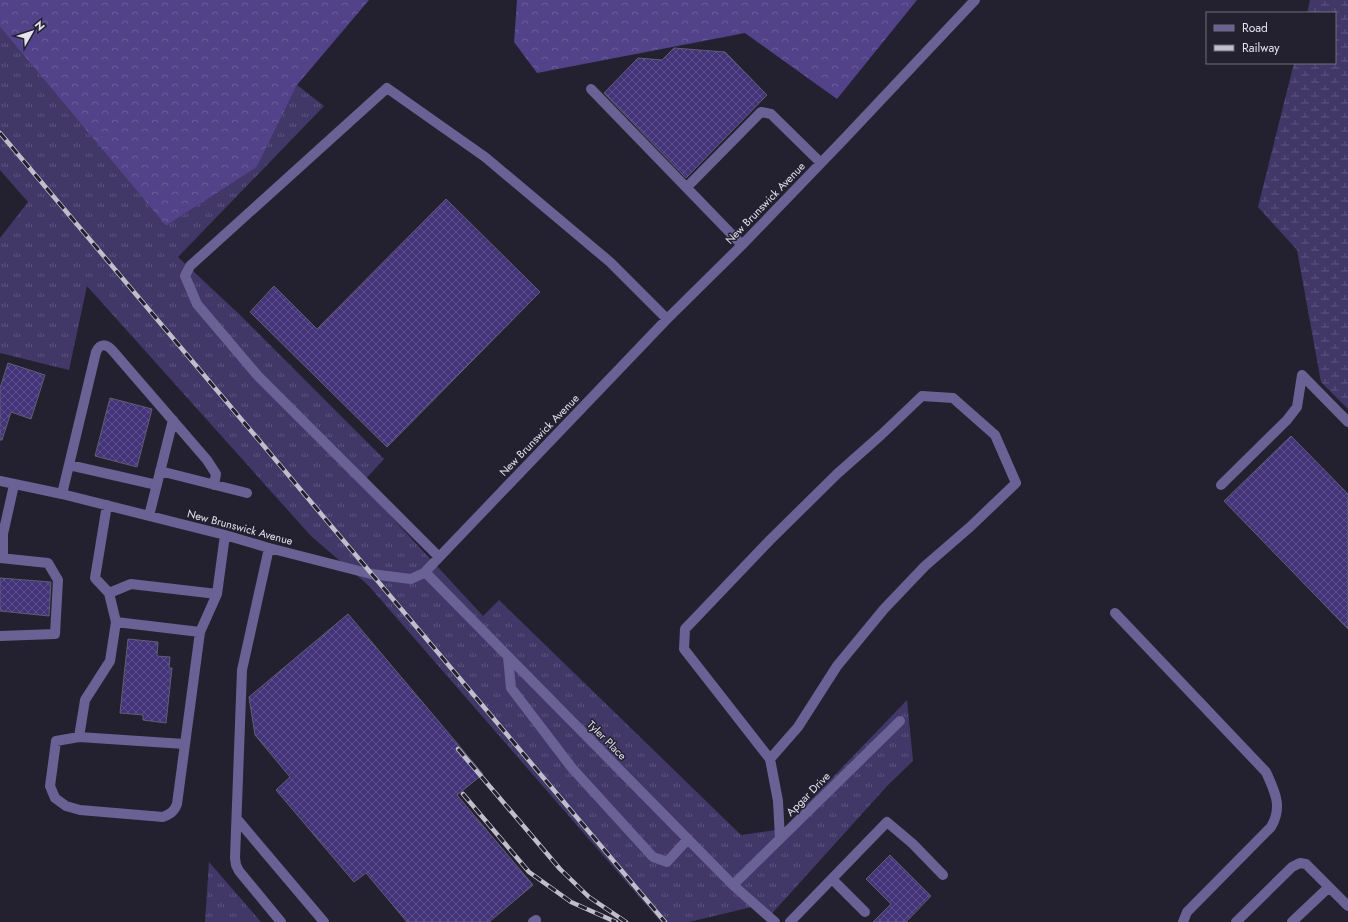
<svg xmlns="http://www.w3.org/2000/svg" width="1348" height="922" viewBox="0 0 1348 922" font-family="Jost,sans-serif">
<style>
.grass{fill:url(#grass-tufts)}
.forest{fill:url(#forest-crowns)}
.wetland{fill:url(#wetland-marsh)}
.building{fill:url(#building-cross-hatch);stroke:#605e70}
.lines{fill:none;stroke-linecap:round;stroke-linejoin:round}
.minor{stroke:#6a6294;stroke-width:10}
.rail-casing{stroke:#bfbeca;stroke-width:4.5}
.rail{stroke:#232130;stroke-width:3;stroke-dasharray:9;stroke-linecap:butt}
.labels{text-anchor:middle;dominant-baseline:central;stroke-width:3;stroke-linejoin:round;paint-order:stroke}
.street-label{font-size:11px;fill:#e4e3ee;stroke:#232130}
</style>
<defs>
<pattern id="grass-tufts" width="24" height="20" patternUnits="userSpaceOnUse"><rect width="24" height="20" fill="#413868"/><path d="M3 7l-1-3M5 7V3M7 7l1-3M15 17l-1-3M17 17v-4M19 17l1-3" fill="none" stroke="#5c557e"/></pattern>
<pattern id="forest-crowns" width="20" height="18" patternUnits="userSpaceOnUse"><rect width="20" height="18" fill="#514289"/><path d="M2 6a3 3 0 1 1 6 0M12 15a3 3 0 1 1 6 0" fill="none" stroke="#6a5d9a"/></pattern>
<pattern id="wetland-marsh" width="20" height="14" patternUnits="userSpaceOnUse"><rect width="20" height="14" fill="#413868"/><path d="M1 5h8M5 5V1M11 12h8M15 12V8" fill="none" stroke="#5c557e"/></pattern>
<pattern id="building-cross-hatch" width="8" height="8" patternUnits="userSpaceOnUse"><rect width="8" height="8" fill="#433379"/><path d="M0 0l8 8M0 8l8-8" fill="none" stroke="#5e508c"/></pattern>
</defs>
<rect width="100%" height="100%" fill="#232130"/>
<path class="grass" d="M 0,27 L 166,226 L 257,167 L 297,85 L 324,106 L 178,257 L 239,314 L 384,459 L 361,484 L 483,616 L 499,600 L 741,835 L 783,829 L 907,700 L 913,761 L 888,785 L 767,919 L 756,906 L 689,922 L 661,922 L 368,585 L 311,536 L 87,286 L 69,370 L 0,353 L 0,238 L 28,202 L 0,170 Z
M 209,862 L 261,922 L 205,922 Z"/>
<path class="forest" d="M 0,0 L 369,0 L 297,85 L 257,167 L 166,226 L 0,27 Z
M 517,0 L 917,0 L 837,99 L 745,33 L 537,73 L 514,42 Z"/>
<path class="wetland" d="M 1310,0 L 1348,0 L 1348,409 L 1321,382 L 1297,250 L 1258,207 L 1294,63 L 1335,63 L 1335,13 L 1307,13 Z"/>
<path class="building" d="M 674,48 L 725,52 L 767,95 L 686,178 L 604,93 L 638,58 L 662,60 Z
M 446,199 L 540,292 L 387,447 L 250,312 L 274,286 L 317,329 Z
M 8,363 L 45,375 L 31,419 L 11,412 L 2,440 L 0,440 L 0,388 Z
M 110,398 L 152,409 L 137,467 L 95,456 Z
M 1291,436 L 1348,494 L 1348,629 L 1224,501 Z
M 0,578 L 51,582 L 49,616 L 0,611 Z
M 348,614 L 483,774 L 457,795 L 533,885 L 489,922 L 407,922 L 366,873 L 354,882 L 276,790 L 290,777 L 255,735 L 249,697 Z
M 128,639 L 158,642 L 157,656 L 170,657 L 169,668 L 172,668 L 166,723 L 143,720 L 143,715 L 120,713 Z
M 890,855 L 931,896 L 906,922 L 873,922 L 891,904 L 866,879 Z"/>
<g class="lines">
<path class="minor" d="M 591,89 L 742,245
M 687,187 L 761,112 L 771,114 L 821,163
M 1302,375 L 1348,422
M 69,465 L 157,485
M 160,471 L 247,493
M 0,481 L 62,494 L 225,535 L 269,548 L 371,574 L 411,579 L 424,573 L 667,319 L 742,245 L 845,138 L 975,0
M 1221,485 L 1287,420 L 1297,407 L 1302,375
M 62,494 L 96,352 C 100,343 106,344 112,350 L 207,460 L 216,474 L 214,485
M 107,505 L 95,578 L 109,593 L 116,622 L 110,661 L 85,700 L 79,737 L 56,741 L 50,786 L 55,798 L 66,806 L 80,810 L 163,817 C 170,814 174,812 177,804 L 200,632 L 217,594 L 225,535
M 149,516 L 173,420
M 269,548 L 242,670 L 235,858 L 236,865 L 239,871 L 281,922
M 439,557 L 258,376 L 197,304 L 185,276 L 190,266 L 387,88 L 485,157 L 610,262 L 667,319
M 0,558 L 48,563 L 58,580 L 55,634 L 0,636
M 3,558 L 3,534 L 14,485
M 425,572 L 733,885 L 775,922
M 109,593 L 131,584 L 217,594
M 1115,613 L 1266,772 C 1275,792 1283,807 1271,827 L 1187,912 L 1183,922
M 116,622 L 200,632
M 508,657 L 511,688 L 572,768 L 653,857 L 667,862 L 688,839
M 79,737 L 184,744
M 770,759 L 684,649 L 685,629 L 770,540 L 837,474 L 881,435 L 922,396 L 953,398 L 995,435 L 1016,483 L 970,527 L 925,566 L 884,609 L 837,666 L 798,727 L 770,759 L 778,801 L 780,839
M 237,819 L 324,922
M 832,879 L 865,912
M 733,885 L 900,721
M 533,922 L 536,920
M 790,922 L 887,822 L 913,844 L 943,875
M 1236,922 L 1292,867 L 1300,863 L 1306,864 L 1348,906
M 1292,922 L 1329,887"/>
<g class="rail-casing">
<path id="rail" d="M 0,133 L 665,922
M 458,749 L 560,869 L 589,897 L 626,922
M 463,794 L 529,872 L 571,902 L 616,922"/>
</g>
<use href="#rail" class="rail"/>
</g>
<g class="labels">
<g class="street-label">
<text transform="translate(765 203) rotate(-46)">New Brunswick Avenue</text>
<text transform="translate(539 435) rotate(-46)">New Brunswick Avenue</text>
<text transform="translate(240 527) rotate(15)">New Brunswick Avenue</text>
<text transform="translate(607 740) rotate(45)">Tyler Place</text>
<text transform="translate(808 794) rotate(-45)">Apgar Drive</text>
</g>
</g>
<rect x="1206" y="12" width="130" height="52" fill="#232130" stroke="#706f7c"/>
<rect x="1214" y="25" width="20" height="6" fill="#6a6294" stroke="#706f7c"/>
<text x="1242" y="32" font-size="12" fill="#e4e3ee">Road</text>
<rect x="1214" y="45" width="20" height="6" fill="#bfbeca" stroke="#706f7c"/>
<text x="1242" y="52" font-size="12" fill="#e4e3ee">Railway</text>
<g transform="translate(32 32) rotate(51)" stroke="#232130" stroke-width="3" paint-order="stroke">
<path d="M0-3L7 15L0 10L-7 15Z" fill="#e4e3ee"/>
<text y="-6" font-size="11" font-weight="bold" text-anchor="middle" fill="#e4e3ee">N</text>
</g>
</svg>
